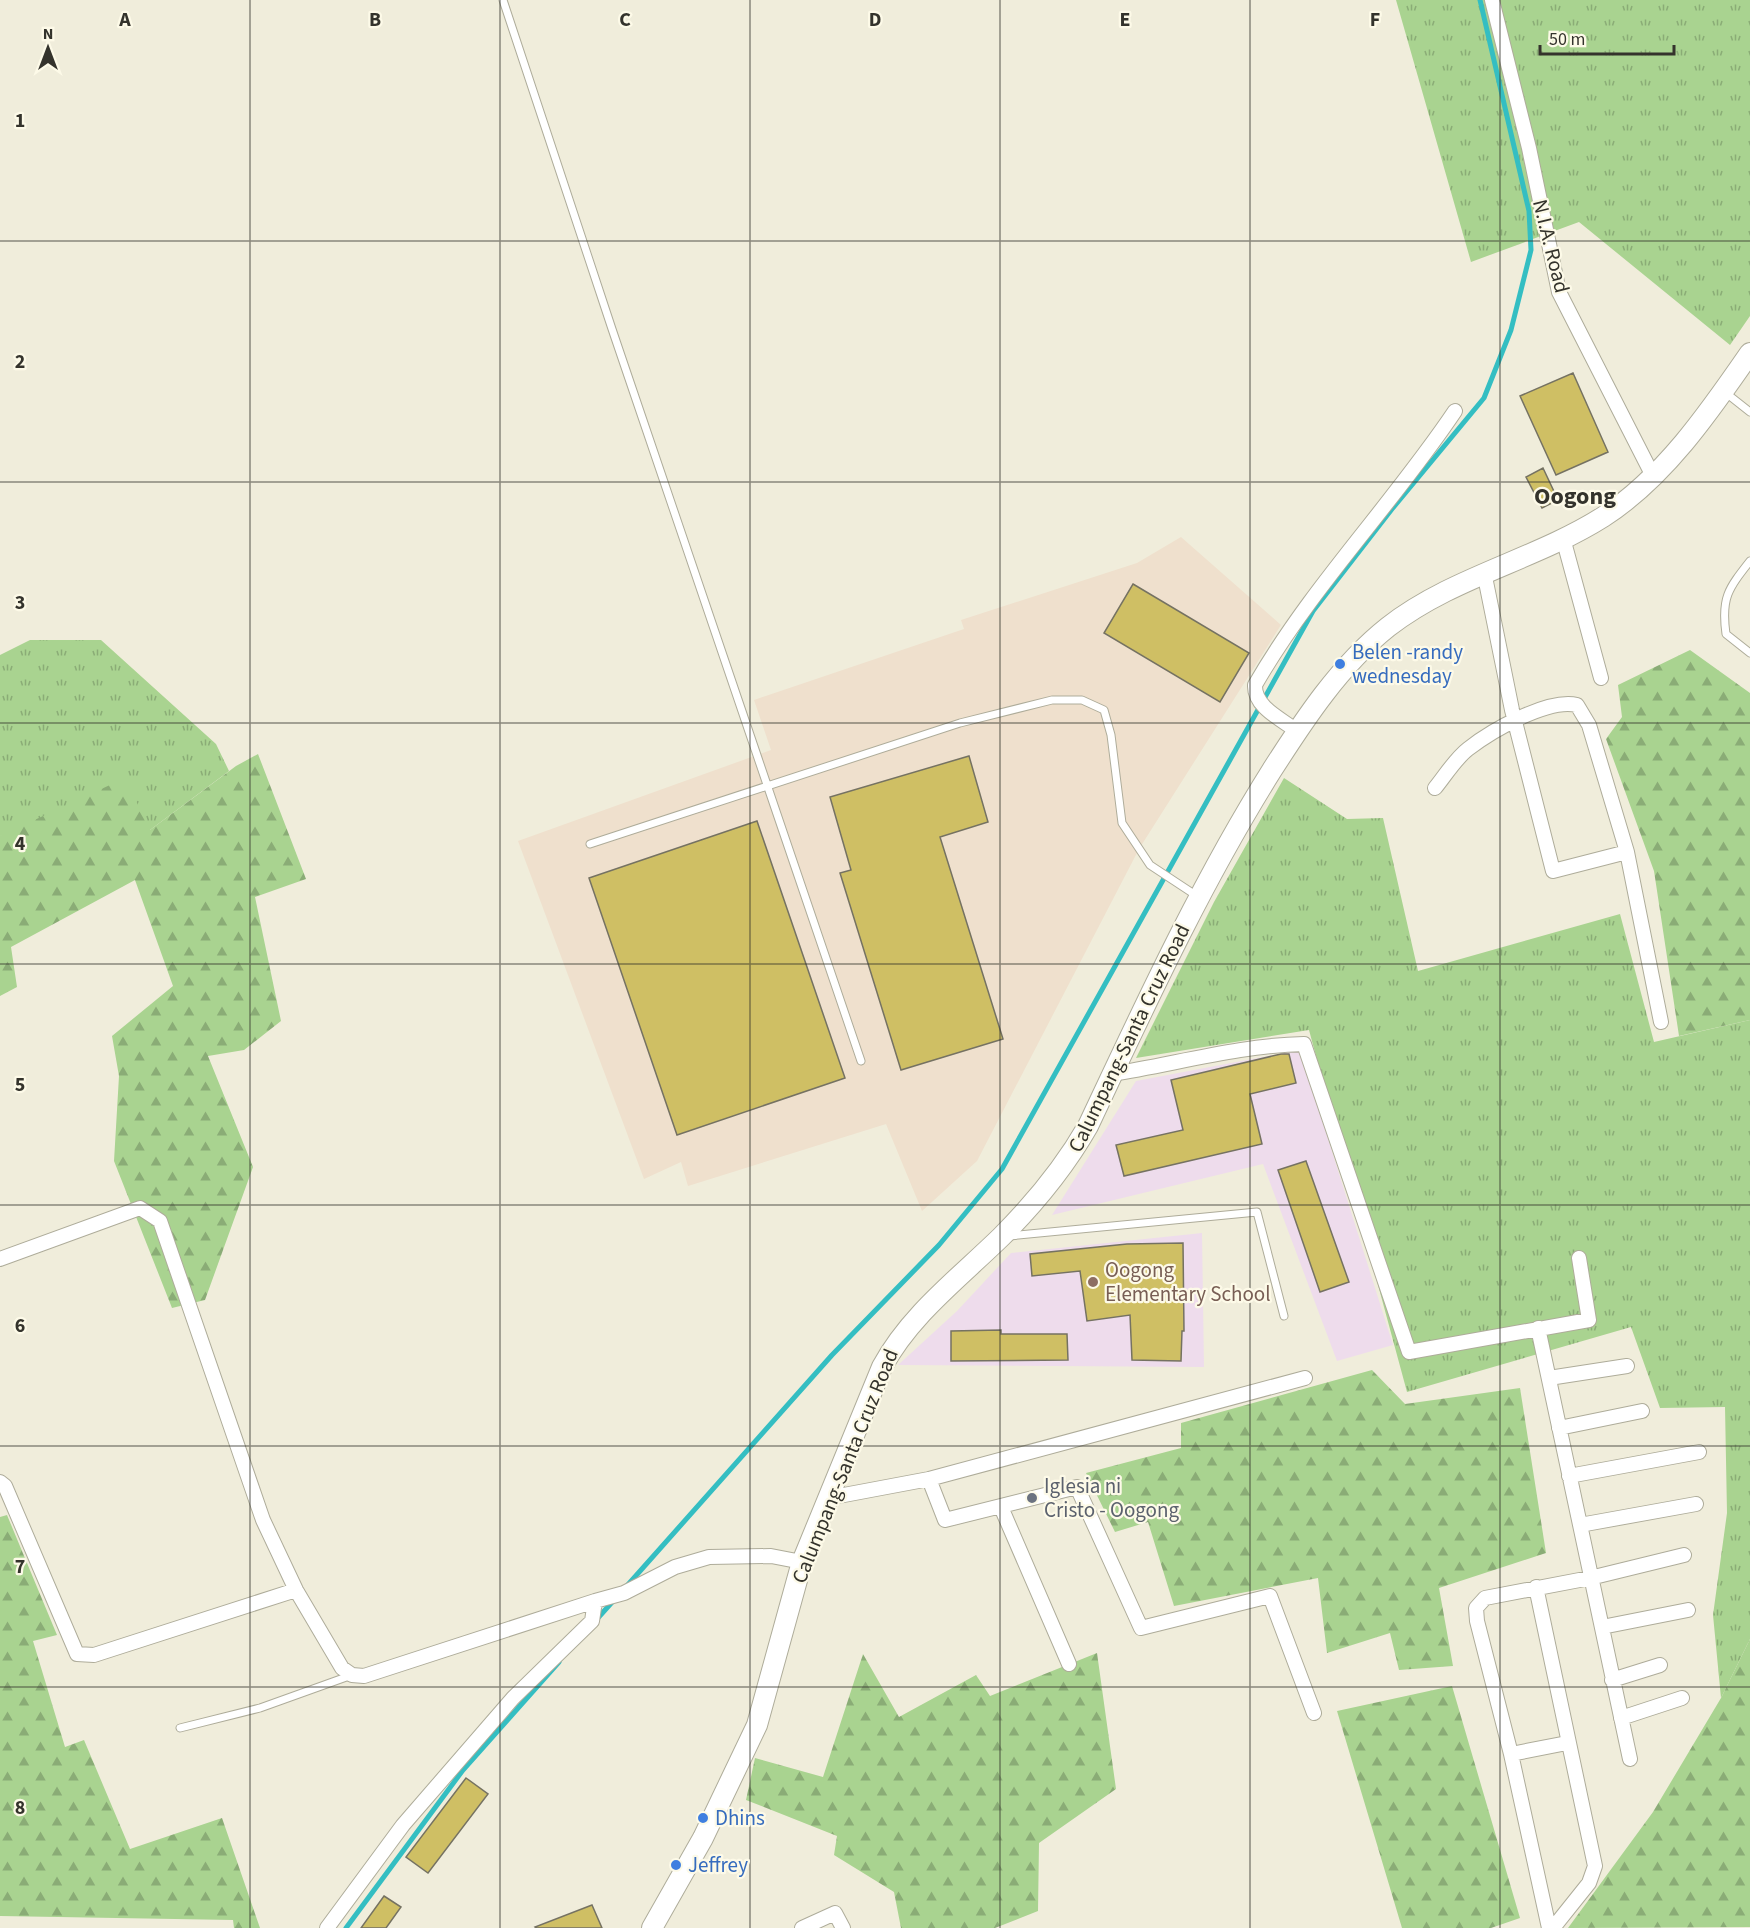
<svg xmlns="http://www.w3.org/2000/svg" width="1750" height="1928" viewBox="0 0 1750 1928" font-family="'Source Sans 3',sans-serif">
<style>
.industrial{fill:#efe0cd}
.education{fill:#eedcec}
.grass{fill:url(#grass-tufts)}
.forest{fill:url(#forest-firs)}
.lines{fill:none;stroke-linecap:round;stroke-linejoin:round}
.stream{stroke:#34bec2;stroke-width:5}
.building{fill:#cfbf64;stroke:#757262;stroke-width:1.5}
.lane-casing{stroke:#aeac9a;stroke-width:9}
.street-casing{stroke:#aeac9a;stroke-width:16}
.secondary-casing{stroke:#aeac9a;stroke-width:22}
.lane{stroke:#fff;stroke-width:7}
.street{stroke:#fff;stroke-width:14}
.secondary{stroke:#fff;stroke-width:20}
.grid{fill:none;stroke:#34332c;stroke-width:1.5;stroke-opacity:0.55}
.shop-dot{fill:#3f7fe0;stroke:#fdfae8;stroke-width:2}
.education-dot{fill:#8d6e63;stroke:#fdfae8;stroke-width:2}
.worship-dot{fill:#6b7280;stroke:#fdfae8;stroke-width:2}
.labels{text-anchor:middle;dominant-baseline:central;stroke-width:4.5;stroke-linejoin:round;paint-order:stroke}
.street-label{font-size:21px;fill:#34332c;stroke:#fdfae8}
.shop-label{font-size:21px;fill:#366cbe;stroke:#fdfae8;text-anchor:start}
.education-label{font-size:21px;fill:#785e54;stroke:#fdfae8;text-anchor:start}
.worship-label{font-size:21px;fill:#5b616d;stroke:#fdfae8;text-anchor:start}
.quarter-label{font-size:24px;font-weight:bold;fill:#34332c;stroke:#fdfae8}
.grid-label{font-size:20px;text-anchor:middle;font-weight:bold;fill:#34332c;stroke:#fdfae8;stroke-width:4.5;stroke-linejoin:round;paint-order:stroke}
</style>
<defs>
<pattern id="grass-tufts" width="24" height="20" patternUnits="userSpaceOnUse" patternTransform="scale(1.5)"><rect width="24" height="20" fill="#a9d390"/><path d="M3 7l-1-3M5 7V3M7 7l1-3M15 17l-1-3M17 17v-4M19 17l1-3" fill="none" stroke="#8aac76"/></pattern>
<pattern id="forest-firs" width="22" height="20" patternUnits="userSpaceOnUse" patternTransform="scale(1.5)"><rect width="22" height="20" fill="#a9d390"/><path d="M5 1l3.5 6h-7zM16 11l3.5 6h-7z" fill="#8aac76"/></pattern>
</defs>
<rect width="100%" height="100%" fill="#f0eddb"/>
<path class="industrial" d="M 1181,537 L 1281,625 L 1139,849 L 977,1161 L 922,1211 L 886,1124 L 688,1186 L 681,1162 L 644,1179 L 518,841 L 771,750 L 754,700 L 964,629 L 961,620 L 1137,563 Z"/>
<path class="education" d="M 1300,1050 L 1393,1345 L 1337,1361 L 1263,1164 L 1052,1215 L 1136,1081 Z
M 1202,1233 L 1204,1367 L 898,1365 L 957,1311 L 1011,1253 Z"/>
<path class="grass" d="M 1396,0 L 1750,0 L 1750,316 L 1730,345 L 1579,222 L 1471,262 Z
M 30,640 L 101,640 L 216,744 L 229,771 L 150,830 L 0,836 L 0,655 Z
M 1284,778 L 1347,819 L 1383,818 L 1418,971 L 1620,914 L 1654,1042 L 1750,1020 L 1750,1639 L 1721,1698 L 1713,1615 L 1727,1513 L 1725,1407 L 1660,1408 L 1631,1327 L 1407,1392 L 1309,1030 L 1136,1058 L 1214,902 Z"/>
<path class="forest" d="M 1690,650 L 1750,693 L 1750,1020 L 1679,1036 L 1654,871 L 1606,739 L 1622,717 L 1618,685 Z
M 258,754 L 306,879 L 255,897 L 281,1021 L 244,1050 L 208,1056 L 253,1167 L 205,1300 L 172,1308 L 114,1161 L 119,1076 L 112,1036 L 173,986 L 135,880 L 11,947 L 17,987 L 0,996 L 0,836 L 125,778 L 150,830 L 236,766 Z
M 1372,1370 L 1405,1404 L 1520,1388 L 1546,1553 L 1439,1588 L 1453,1666 L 1399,1670 L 1390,1633 L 1327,1653 L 1318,1578 L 1174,1606 L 1148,1522 L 1115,1532 L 1086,1473 L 1181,1448 L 1181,1423 Z
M 7,1515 L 57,1635 L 33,1641 L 65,1747 L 84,1740 L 130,1849 L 222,1818 L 260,1928 L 234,1928 L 233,1920 L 0,1916 L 0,1517 Z
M 1750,1639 L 1750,1927 L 1568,1928 L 1653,1812 L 1721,1698 Z
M 1097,1653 L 1116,1789 L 1039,1843 L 1038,1911 L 995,1928 L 901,1928 L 894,1892 L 834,1855 L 837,1836 L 746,1800 L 755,1758 L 823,1777 L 863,1654 L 899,1717 L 976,1675 L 990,1696 Z
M 1452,1686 L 1520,1918 L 1491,1928 L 1402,1928 L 1337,1711 Z"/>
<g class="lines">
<path class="stream" d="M 625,1588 L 832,1355 L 939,1245 L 1002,1169 L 1313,611 L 1392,509 L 1484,398 L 1511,330 L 1531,250 L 1529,211 L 1480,0
M 597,1619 L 614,1600
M 346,1928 L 463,1770 L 559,1662"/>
</g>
<path class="building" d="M 1573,373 L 1608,452 L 1556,475 L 1520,396 Z
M 1543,468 L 1558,500 L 1542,508 L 1526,477 Z
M 1133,584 L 1249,653 L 1220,702 L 1104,633 Z
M 969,756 L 988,822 L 940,837 L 1003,1039 L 901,1070 L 840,873 L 851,870 L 830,797 Z
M 757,821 L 845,1078 L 677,1135 L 589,878 Z
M 1281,1054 L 1289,1054 L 1296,1083 L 1250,1094 L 1262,1144 L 1124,1176 L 1116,1145 L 1183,1130 L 1171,1080 Z
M 1306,1161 L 1349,1282 L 1320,1292 L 1278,1170 Z
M 1183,1243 L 1184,1331 L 1182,1331 L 1181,1361 L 1132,1360 L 1130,1315 L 1087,1321 L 1080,1271 L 1032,1276 L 1030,1254 L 1127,1244 Z
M 1001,1330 L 1001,1334 L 1067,1334 L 1068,1360 L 951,1361 L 951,1331 Z
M 466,1778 L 488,1794 L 428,1873 L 406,1857 Z
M 384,1896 L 401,1907 L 386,1928 L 361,1928 Z
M 592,1905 L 602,1928 L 536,1928 L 535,1927 Z"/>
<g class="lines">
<g class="lane-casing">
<path id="lane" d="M 503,0 L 612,329 L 861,1061
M 1726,393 L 1750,412
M 1750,561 C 1728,589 1721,598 1726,634 L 1750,653
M 590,844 L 960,723 L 1052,700 L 1082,700 L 1104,710 L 1111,735 L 1122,823 L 1150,865 L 1197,896
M 1009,1236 L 1257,1212 L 1284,1316
M 180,1728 L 260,1708 L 352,1675"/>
</g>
<g class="street-casing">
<path id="street" d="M 1492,0 L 1529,148 L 1559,292 L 1653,476
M 1563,538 L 1601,678
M 1484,572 L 1512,710 L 1553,871 L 1627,852
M 1297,731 C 1281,719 1254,707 1255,685 C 1312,586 1392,505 1455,411
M 1435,788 C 1445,776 1455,759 1468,749 C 1491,731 1548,698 1577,705 L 1589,725 L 1627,852 L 1661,1022
M 1112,1074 C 1175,1064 1242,1045 1304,1044 L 1409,1352 L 1589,1320 L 1579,1258
M 0,1259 L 140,1208 L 160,1221 L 263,1520 L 296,1590 L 342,1668 L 352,1675 L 364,1676 L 595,1601 L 592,1621 L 513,1698 L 403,1825 L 327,1928
M 1538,1328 L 1630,1759
M 1549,1378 L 1627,1366
M 1559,1428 L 1642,1411
M 1569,1476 L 1699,1452
M 929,1479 L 945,1520 L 1077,1487 L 1141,1628 L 1270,1596 L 1314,1713
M 0,1482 L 5,1486 L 77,1654 L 94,1655 L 296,1590
M 828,1498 L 929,1479 L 1305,1378
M 1001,1507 L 1069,1664
M 1580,1525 L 1696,1504
M 1536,1587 L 1595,1866 L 1589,1883 L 1553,1928
M 595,1601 L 624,1593 L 675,1567 L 709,1557 L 771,1556 L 802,1562
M 1602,1627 L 1688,1610
M 1612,1680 L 1660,1665
M 1621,1718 L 1682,1698
M 1511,1754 L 1567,1743
M 802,1928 L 835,1913 L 843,1928
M 1549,1928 L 1511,1754 L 1477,1621 L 1476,1608 L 1485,1598 L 1590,1578 L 1684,1555"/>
</g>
<g class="secondary-casing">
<path id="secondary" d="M 652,1928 L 703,1838 L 757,1725 L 802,1562 L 882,1367 C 910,1315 959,1278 1001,1237 C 1035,1203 1064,1168 1088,1126 C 1145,1005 1201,883 1272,770 C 1304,720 1340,665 1388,627 C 1452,577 1535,560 1603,517 C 1664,478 1710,411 1750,353"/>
</g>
<use href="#lane" class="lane"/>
<use href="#street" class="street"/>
<use href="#secondary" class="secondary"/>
</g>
<path class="grid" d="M 250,0 L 250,1928M 500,0 L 500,1928M 750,0 L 750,1928M 1000,0 L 1000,1928M 1250,0 L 1250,1928M 1500,0 L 1500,1928M 0,241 L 1750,241M 0,482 L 1750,482M 0,723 L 1750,723M 0,964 L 1750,964M 0,1205 L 1750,1205M 0,1446 L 1750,1446M 0,1687 L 1750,1687"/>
<g class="shop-dot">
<circle cx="1340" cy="664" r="6"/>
<circle cx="703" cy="1818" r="6"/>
<circle cx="676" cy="1865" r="6"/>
</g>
<circle class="education-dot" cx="1093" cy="1282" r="6"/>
<circle class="worship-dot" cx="1032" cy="1498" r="6"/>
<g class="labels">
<g class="street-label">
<text transform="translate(1551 246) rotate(76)">N.I.A. Road</text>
<text transform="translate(1129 1038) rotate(-64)">Calumpang-Santa Cruz Road</text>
<text transform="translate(845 1466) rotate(-68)">Calumpang-Santa Cruz Road</text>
</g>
<g class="shop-label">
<text x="1352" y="652">Belen -randy<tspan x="1352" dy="24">wednesday</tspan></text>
<text x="715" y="1818">Dhins</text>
<text x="688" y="1865">Jeffrey</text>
</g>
<g class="education-label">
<text x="1105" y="1270">Oogong<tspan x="1105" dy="24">Elementary School</tspan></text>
</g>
<g class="worship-label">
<text x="1044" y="1486">Iglesia ni<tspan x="1044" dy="24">Cristo - Oogong</tspan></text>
</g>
<g class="quarter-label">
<text x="1575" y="496">Oogong</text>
</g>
</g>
<g class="grid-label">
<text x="125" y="26">A</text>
<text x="375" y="26">B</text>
<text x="625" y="26">C</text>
<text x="875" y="26">D</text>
<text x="1125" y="26">E</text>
<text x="1375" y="26">F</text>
<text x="20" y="127">1</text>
<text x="20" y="368">2</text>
<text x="20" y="609">3</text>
<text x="20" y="850">4</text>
<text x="20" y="1091">5</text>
<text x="20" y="1332">6</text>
<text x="20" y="1573">7</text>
<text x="20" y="1814">8</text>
</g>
<g transform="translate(48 48)" stroke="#fdfae8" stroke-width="4.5" paint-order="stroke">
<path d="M0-4.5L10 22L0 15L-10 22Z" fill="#34332c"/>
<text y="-9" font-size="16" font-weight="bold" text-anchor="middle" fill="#34332c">N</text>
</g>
<path d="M1540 45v9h134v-9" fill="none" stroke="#34332c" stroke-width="3"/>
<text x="1549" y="45" font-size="18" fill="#34332c" stroke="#fdfae8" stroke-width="4.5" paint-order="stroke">50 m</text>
</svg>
